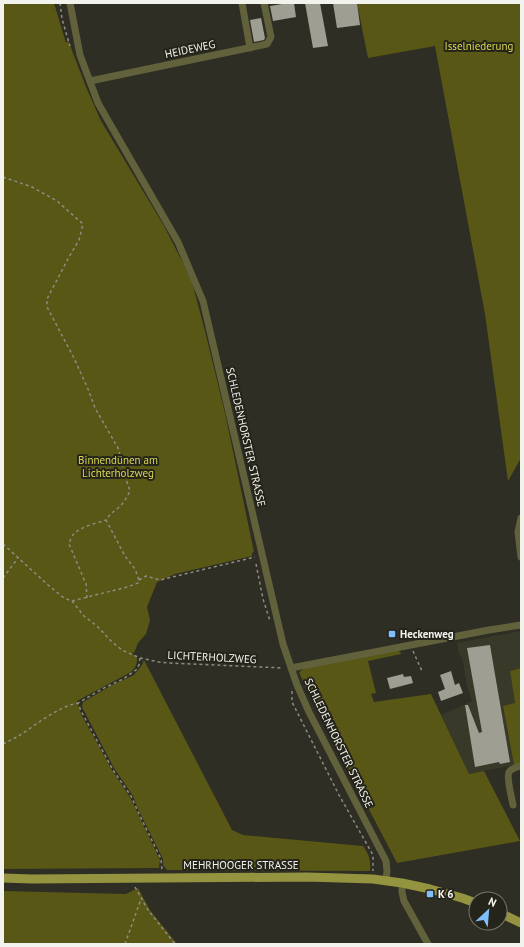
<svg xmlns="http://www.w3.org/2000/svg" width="524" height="947" viewBox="0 0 524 947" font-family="'PT Sans',sans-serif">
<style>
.built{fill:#383928}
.green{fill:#585715}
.building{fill:#9e9e92}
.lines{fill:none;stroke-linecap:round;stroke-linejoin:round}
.path{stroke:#8c8c84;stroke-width:1.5;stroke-dasharray:3 3;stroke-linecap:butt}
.minor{stroke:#61613b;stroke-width:7}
.major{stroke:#94933f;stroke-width:9}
.poi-dot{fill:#80bdfa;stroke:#24241b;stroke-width:1.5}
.labels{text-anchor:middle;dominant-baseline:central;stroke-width:4;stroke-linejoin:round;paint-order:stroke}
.park-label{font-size:11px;fill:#d9d74e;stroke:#24241b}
.street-label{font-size:11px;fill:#f3f3ed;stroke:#24241b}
.poi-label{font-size:11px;font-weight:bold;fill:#f3f3ed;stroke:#24241b;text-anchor:start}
</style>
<rect width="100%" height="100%" fill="#2e2e24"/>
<path class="built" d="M 521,631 L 521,668 L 510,671 L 515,703 L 503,706 L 514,765 L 469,774 L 441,715 L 472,701 L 467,687 L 463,661 L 459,654 L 457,643 Z"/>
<path class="green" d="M 3,3 L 54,3 L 66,43 L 68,40 L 86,87 L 101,121 L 164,226 L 184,265 L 193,286 L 205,331 L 225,413 L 254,552 L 252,553 L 252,556 L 175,574 L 157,582 L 147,607 L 150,620 L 146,634 L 138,643 L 134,653 L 132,652 L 132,653 L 137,658 C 137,664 136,667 131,672 L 77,701 L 81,714 L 112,770 L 130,797 L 160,860 L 159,868 L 3,869 Z
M 357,3 L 521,3 L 521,458 L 508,481 L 485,314 L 435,46 L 368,58 Z
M 398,650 L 401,653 L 401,654 L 368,661 L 376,693 L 371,694 L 374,702 L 431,694 L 469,774 L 484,771 L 520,841 L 397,863 L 318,712 L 304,684 L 299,672 L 305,668 Z
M 144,660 L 232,830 L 243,835 L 363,846 C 369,854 371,861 370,871 L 167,870 L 163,865 L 163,859 L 137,807 L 133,796 L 114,768 L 82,707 L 83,702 L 114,684 L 134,675 L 142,665 Z
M 521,668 L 521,764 L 514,765 L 503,706 L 515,703 L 510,671 Z
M 138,888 L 150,910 L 177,944 L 3,944 L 3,891 L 126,894 Z"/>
<path class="building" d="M 288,3 L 294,3 L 296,17 L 273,21 L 270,6 Z
M 305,3 L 320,3 L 328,46 L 313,48 Z
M 333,3 L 357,3 L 360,25 L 337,28 Z
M 261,18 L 265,38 L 264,40 L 254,42 L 250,20 Z
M 490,645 L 510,762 L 500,764 L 499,762 L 475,767 L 465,705 L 468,705 L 479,733 L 482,732 L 467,648 Z
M 451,671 L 455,685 L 459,683 L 463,693 L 441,701 L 438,692 L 445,689 L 440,675 Z
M 403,674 L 404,677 L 411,676 L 413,683 L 390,689 L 387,678 Z"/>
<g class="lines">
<path class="path" d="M 60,3 L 62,19 L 70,46
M 3,177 L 32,187 L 57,201 L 83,224 L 79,240 L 69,257 L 47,299 L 47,307 L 74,358 L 88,389 L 95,408 L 118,448 L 122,462 L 124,473 L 130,491 C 127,497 124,503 118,508 C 113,512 110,514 106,520 L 125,556 L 135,569 L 139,580 L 138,583 L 127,587 L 72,601
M 3,544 L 48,585 L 64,598 L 72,601 L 84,616 L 97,626 L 112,642 L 122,650 L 140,658 L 159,662 L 169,663 L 283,668
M 256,564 L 263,599 L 270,621
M 3,578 L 18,558
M 139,580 L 146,576 L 160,580 L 255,557
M 87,598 L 86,584 L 69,544 C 70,541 71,537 73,535 C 79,527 97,523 106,520
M 413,651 L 422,671
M 140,658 L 139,665 L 136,670 L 123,679 L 102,689 L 78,703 L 81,711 L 113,770 L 131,796 L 140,816 L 161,859 L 162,870
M 292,691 L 292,702 L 339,795 L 373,855 L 373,871
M 3,744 C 8,741 13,739 17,737 C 36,725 57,707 78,703
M 135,887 L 148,910 L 175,944
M 125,944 L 141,899"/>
<path class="minor" d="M 70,3 L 80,55 L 98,103 L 178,242 L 203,301 L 283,644 L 297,685 L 309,712 L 386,861 L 387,871 L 386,881
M 242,3 L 250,48
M 90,81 L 267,44 L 271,37 L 264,3
M 521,518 L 518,532 L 521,557
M 291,668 L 489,630 L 521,625
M 513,805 C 512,798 506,778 509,772 C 512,768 517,767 521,766
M 402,883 L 402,892 L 404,901 L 428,944"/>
<path class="major" d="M 3,878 L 32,879 L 307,877 L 373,879 L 402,883 L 430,889 L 462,898 L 476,903
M 500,913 L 521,923"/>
</g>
<g class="poi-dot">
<rect x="388" y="630" width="8" height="8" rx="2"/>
<rect x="426" y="890" width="8" height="8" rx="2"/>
</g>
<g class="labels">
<g class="park-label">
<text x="479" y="46">Isselniederung</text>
<text x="118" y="460">Binnendünen am<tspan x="118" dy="13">Lichterholzweg</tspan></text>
</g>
<g class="street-label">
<text transform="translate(190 49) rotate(-12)">HEIDEWEG</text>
<text transform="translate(246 437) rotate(77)">SCHLEDENHORSTER STRASSE</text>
<text transform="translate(212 657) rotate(3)">LICHTERHOLZWEG</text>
<text transform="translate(339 743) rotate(64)">SCHLEDENHORSTER STRASSE</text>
<text x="241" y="865">MEHRHOOGER STRASSE</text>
</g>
<g class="poi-label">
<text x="400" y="634">Heckenweg</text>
<text x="438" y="894">K 6</text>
</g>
</g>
<rect width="524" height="947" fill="none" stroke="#f3f3ed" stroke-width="8"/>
<g transform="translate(488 911) rotate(26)"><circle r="19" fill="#24241b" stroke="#77776f"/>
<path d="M0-3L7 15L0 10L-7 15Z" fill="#80bdfa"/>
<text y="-6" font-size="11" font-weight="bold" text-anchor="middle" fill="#f3f3ed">N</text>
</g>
</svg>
